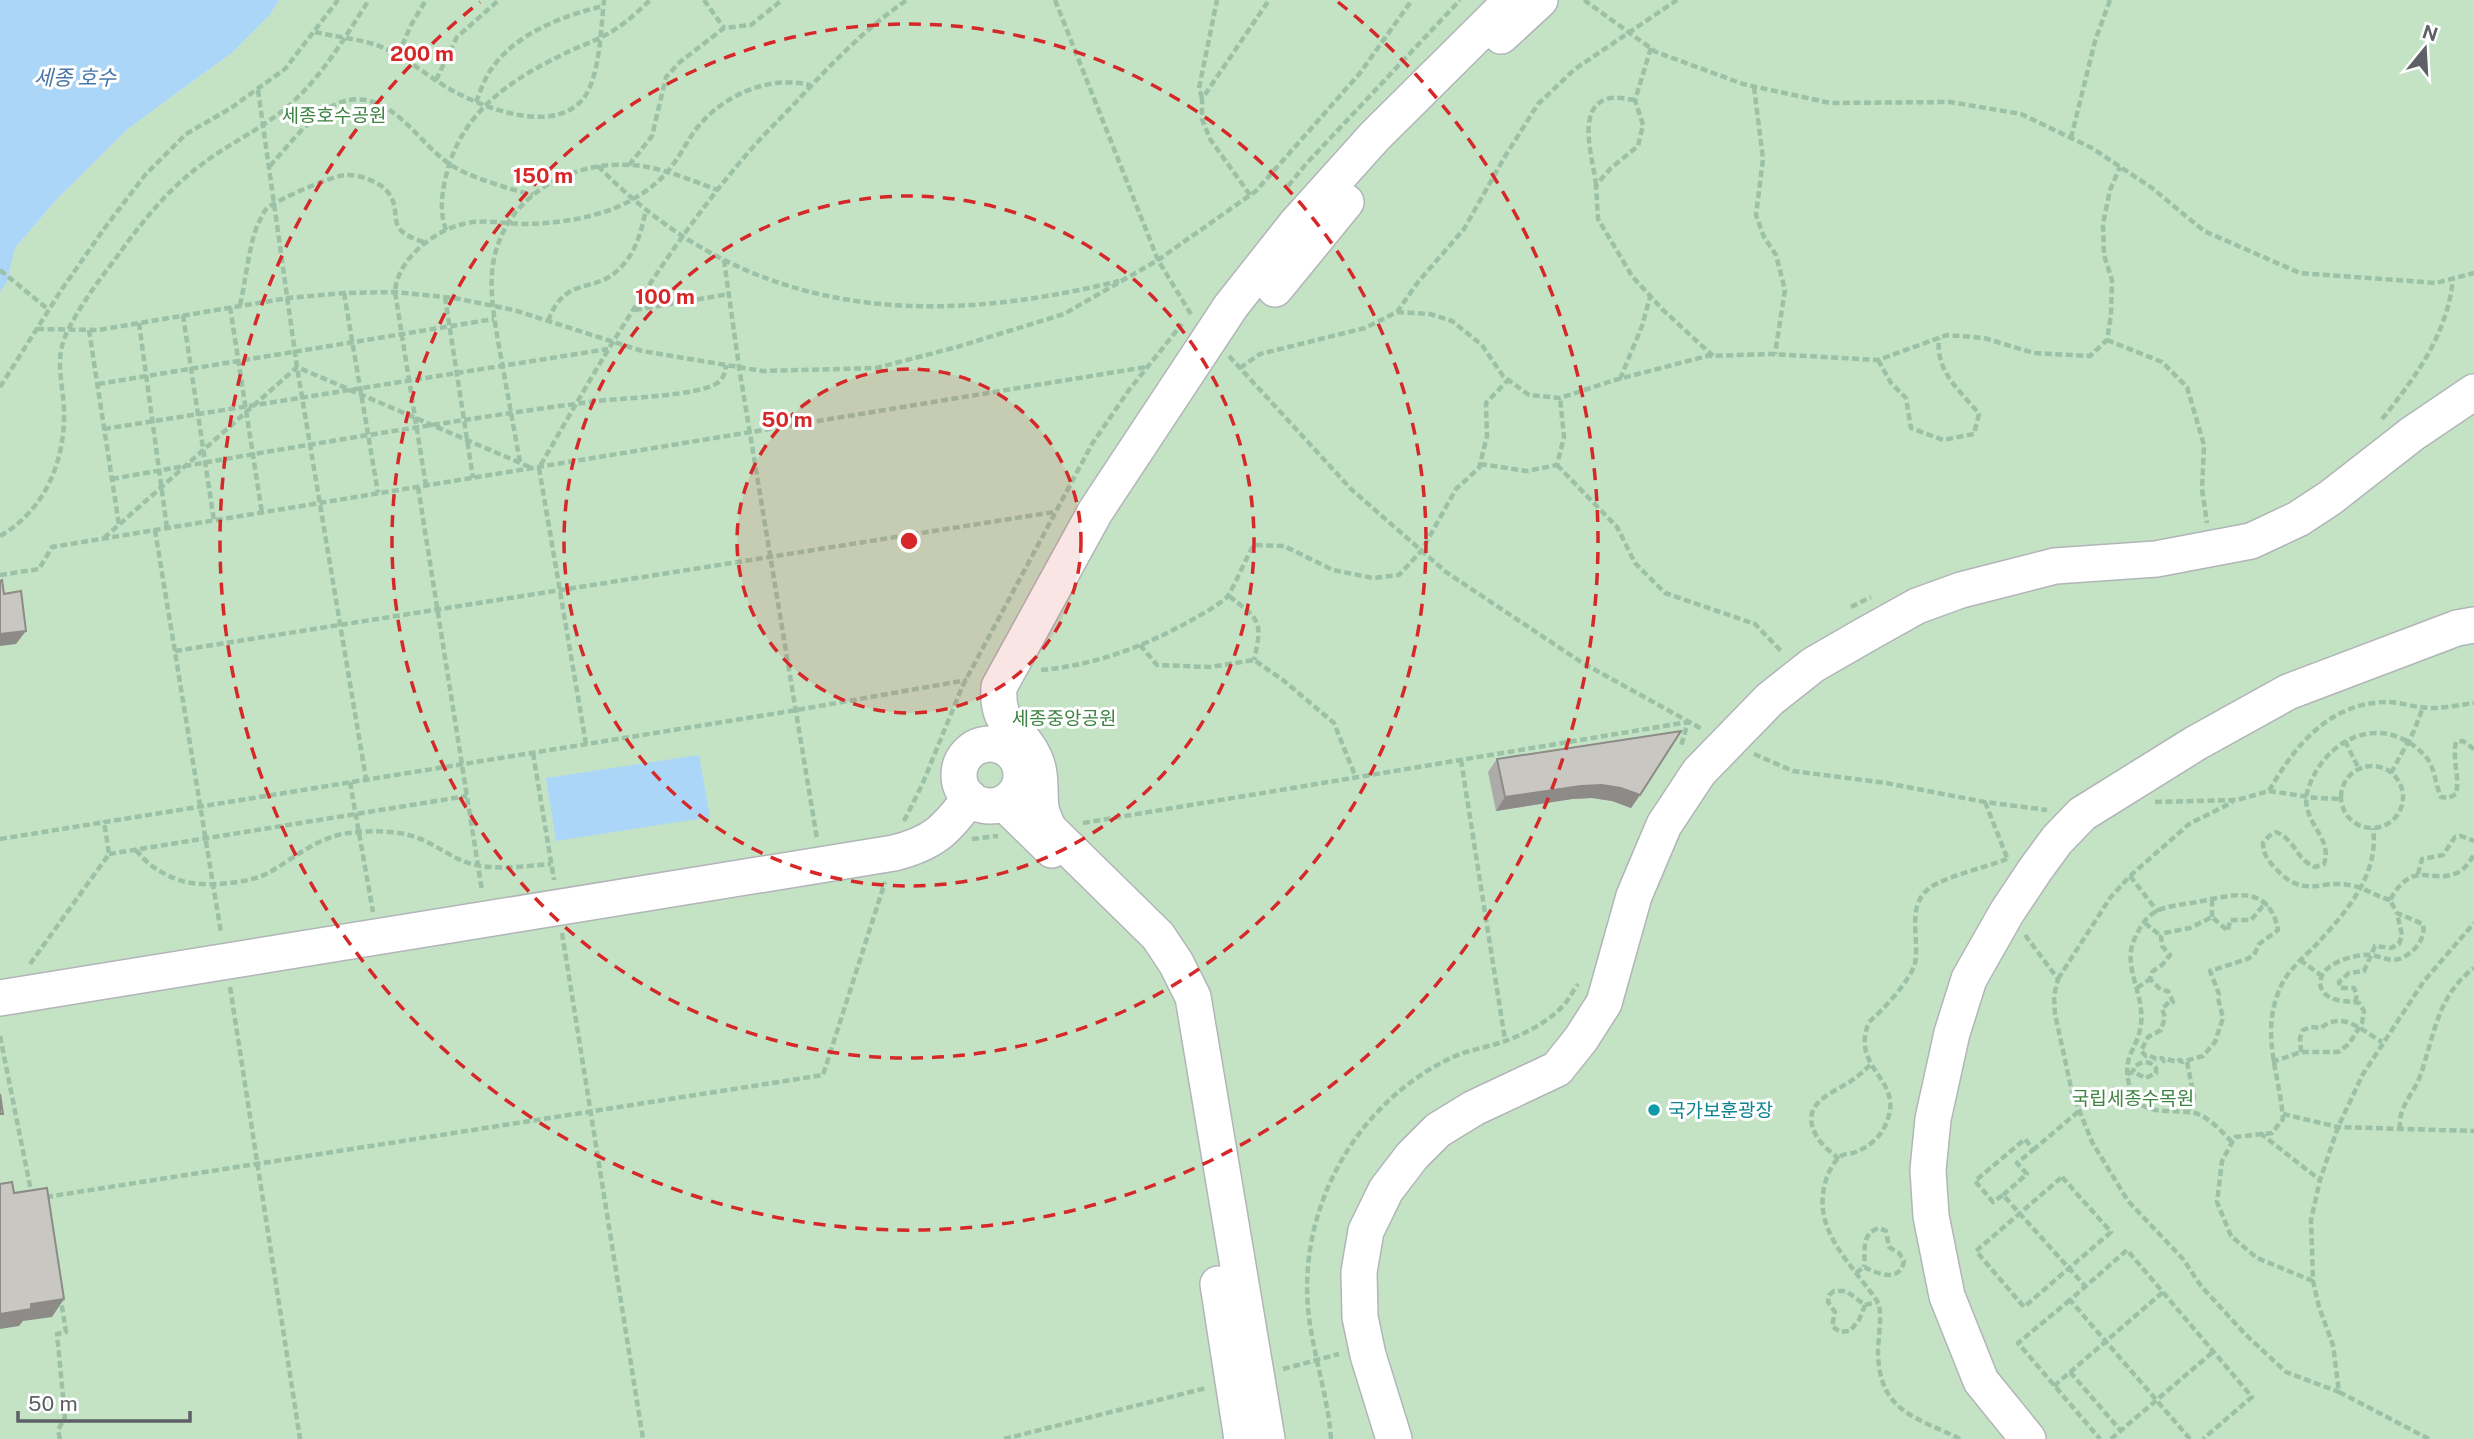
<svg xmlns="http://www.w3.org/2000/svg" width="2474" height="1439" viewBox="0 0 2474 1439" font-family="'Public Sans','Noto Sans KR',sans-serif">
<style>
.green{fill:#c3e3c4}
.water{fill:#abd6f8}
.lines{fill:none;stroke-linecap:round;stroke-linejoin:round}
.minor-casing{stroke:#b2b5b8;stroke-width:38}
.path{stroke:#9cc1a7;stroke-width:4.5;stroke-dasharray:7 3.5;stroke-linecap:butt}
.minor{stroke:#fff;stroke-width:35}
.wall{fill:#adaba7}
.shaded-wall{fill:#8d8b88}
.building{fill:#c9c7c2;stroke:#8d8b88;stroke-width:2}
.ring{fill:none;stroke:#d62828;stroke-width:3.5;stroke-dasharray:12 9}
.culture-dot{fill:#0f9aa8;stroke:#fff;stroke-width:2.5}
.labels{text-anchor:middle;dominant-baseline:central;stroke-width:6;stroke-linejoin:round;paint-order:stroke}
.park-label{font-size:19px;fill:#3d8341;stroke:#fff}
.culture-label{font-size:19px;fill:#0d838f;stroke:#fff;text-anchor:start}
.water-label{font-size:21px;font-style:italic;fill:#4977a8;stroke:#fff}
.centre{fill:#d62828;stroke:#fff;stroke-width:3.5}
.ring-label{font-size:21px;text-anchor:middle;font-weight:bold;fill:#d62828;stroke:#fff;stroke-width:6;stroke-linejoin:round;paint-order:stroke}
</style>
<rect width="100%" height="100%" fill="#eeece5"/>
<path class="green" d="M 279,0 L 2474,0 L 2474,1439 L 0,1439 L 0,292 L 7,282 L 15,248 L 58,198 L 129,128 L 233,52 L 270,15 Z"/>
<path class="water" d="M 0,0 L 279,0 L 270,15 L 233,52 L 129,128 L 58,198 L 15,248 L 7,282 L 0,292 Z
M 699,755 L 710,817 L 556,841 L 546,778 Z"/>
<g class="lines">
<g class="minor-casing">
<path id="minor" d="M 1501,36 L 1540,0
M 1275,289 L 1346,202
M959 775a31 31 0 1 1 62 0a31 31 0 1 1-62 0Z
M 1004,803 L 1052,850
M 0,998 L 894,853 C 934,843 946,830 970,798
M 1218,1284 L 1242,1439
M 1267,1439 L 1193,997 L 1176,963 L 1158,936 L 1049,829 C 1046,822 1042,815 1041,808 C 1039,792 1042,775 1035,759 C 1021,726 996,731 999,687 L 1095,512 L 1231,306 L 1295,225 L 1375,136 L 1512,0
M 1394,1439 L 1368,1355 L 1360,1317 L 1359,1272 L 1366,1231 L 1386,1190 L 1412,1156 L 1438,1130 L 1474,1108 L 1557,1069 L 1581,1039 L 1604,1003 L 1634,896 L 1664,825 L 1699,772 L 1770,699 L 1813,665 L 1865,635 L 1917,606 L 1961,590 L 2055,566 L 2156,559 L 2251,541 L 2298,519 L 2330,498 L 2412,434 L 2474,392
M 2028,1439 L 1981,1381 L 1947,1296 L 1931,1216 L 1928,1170 L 1933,1119 L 1952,1033 L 1969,979 L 2007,912 L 2035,870 L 2057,840 L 2082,814 L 2196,743 L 2288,692 L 2457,628 L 2474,625"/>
</g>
<path class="path" d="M 704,0 L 724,28
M 1055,0 L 1158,260 L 1192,316
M 1584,0 L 1656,52 L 1743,84 L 1830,103 L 1950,102 L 2021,114 L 2092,148 L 2152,188 L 2204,231 L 2300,273 L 2436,283 L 2474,273
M 315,32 C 335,37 368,40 384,48 C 407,58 426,75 448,88 C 481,107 552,136 583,99 C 600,78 601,27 604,0
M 1651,48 L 1635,100 L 1643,125 L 1638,146 L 1611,168 L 1596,185 L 1598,219 L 1632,276 L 1662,309 L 1713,356
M 398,55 L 411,25 L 426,0
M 436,80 L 457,37 L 499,0
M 1754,87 L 1763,159 L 1756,215 L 1764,237 L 1776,255 L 1785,290 L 1775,354
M 258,90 L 297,367 L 366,779
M 1202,98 L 1199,88 L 1217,0
M 476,102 C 480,92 484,80 490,71 C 514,34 562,16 603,6
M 2071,138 L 2095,41 L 2110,0
M 629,165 L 652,136 L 666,77 L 680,62 L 724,28 L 751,25 L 782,0
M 270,166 C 306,125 344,70 400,118 C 417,132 430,150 448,163 C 467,177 510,189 533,195
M 598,166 C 746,318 923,329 1119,281
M 1596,185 C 1594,162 1575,108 1607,99 C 1614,96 1627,99 1635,100
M 1288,186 L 1306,164 L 1460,0
M 1250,195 L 1210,139 L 1202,119 L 1202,99 L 1269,0
M 446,230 C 439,211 442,191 447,172 C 464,107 517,76 574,49 C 589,43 604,37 617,28 C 629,20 640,10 650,0
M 724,260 L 739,367 L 817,839
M 0,270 L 49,310
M 344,293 L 378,493
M 445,297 L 473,478
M 240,305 C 245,285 250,238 259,222 C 261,218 264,211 267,208 C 277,200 333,175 346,175 C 357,174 377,181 385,189 C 408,212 377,229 427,243
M 230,307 L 262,513
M 635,310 L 729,294
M 1397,312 L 1430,314 L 1452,321 L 1482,345 L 1503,376 L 1529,395 L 1560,398 L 1615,380 L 1707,356 L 1770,354 L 1878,360 L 1947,335 L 1984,338 L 2034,353 L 2090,356 L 2107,340 L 2111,315 L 2112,280 L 2104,255 L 2103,224 L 2110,190 L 2120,167
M 183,315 L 214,521
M 548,321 C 566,274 593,295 619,269 C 636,253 641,232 646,210
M 139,323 L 167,528
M 37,329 L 98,330 L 288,298 L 344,293 L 395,292 L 454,298 L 514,310 L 642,351 L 762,371 L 876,368 L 957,347 L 1064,314 L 1158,260 L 1256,191 L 1360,73 L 1412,0
M 89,330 L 119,525
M 2107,340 L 2162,362 L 2187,387 L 2204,445 L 2202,489 L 2207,523
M 1229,356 L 1351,489 L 1446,572 L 1581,662 L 1702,729
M 1878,360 L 1891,383 L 1906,398 L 1911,428 L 1943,440 L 1974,434 L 1979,414 C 1960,390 1935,372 1939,338
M 1240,368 L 1260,354 L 1365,328 L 1397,312 L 1418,282 L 1464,229 L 1504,158 L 1538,104 L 1575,69 L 1677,0
M 1620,379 L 1642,326 L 1650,297
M 98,384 L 494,319
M 0,387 L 62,289 L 104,229 L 145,175 L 186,134 L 231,108 L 285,69 L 338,0
M 2382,419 C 2416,377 2448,333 2453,278
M 104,429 L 608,349
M 520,462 C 514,429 508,396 502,363 C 497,334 490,303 492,273 C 498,196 576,154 647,167 C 671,171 695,182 718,190
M 1480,464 L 1527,471 L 1557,465 L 1564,437 L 1560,398
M 1557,465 L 1617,527 L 1635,563 L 1665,593 L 1755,624 L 1783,653
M 112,479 C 273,450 435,423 596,401 C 622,398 699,396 717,383 C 724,379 725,372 726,365
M 426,486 L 395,292 C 397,260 433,231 463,224 C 482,219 501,223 521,224 C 551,224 581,220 610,210 C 629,203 654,188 667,172 C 679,159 686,142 697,128 C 723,95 769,75 810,85
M 418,487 L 482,891
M 155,530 L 221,933
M 0,536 C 45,510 65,462 64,411 C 63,380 53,358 69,328 C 82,303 99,280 116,258 C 141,223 167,190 201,165 C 232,141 269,126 297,98 C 326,70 347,34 369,0
M 104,538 L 297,367 L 532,468
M 0,575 L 39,569 L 52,547 L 1146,367
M 1229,596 C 1260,620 1263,621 1254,660
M 1851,607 L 1871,597
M 1140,645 L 1157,665 L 1210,667 L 1254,660 L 1283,680 L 1334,723 L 1356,778
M 175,651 L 1054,512
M 1041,670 C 1095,665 1143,647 1190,621 C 1202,614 1216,607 1227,597 C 1232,592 1247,555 1254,545 L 1284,546 L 1333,570 L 1373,578 L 1399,575 L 1422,550 L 1456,489 L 1479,468 L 1487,436 L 1486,403 L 1508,380
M 2345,741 L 2359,769
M 586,744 L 539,468 C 601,360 665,249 747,154 C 763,135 781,118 798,100 C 832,63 866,28 907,0
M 533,753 L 554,880
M 1754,754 L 1793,771 L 1886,783 L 1985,802 L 2047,810
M 1461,760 L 1505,1040
M2341 797a31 31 0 1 1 62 0a31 31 0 1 1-62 0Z
M 2391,773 L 2414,731 L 2423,707
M 350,782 L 373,912
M 2269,791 L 2316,798 L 2341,799
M 1985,802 L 2008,860
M 2155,802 L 2237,800 L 2269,791 C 2295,745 2330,702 2388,702 C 2399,702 2409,706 2420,707 C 2438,710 2457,705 2474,703
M 904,821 L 922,785 L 962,687 L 1092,444 L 1129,390 L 1182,324
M 1083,823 L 1688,722 L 1681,746
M 0,839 L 797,710 L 967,680
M 972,839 L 998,836
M 136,850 C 147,864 161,874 179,880 C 200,888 248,884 268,873 C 295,858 317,837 349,833 C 372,830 401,830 423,840 C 441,848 456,861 476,865 C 500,870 527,866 551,864
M 109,854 L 467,796
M 2418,874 L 2422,859 L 2443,855 L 2455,837 L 2461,836 L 2474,841
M 2130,876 L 2158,912
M 2390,900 C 2377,897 2367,889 2354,886 C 2320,877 2306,902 2274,867 C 2267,859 2263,853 2263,843 L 2269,836 L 2276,832 C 2296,840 2296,860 2315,867 L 2324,864 C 2334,836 2298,821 2308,789 C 2326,736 2385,711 2426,757 C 2435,767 2435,784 2441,797 L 2449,798 L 2456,794 C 2460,777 2452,759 2456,742 L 2463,741 L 2474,749
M 2212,917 L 2212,898
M 2145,923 L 2161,936
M 562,933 L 643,1439
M 2025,935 L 2058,979 L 2054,996 L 2055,1014 L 2072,1092 L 2092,1142 L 2128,1201 L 2183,1259 L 2201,1286 L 2246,1335 L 2286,1372 L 2339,1392
M 2300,960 L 2322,976
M 30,964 L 109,854 L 104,821
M 2058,979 L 2110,898 L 2130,876 L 2189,824 L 2233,802
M 230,987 L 300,1439
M 2137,988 L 2150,979
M 2355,1002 L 2357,995 L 2354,988 L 2340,988 L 2339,982 L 2349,973 L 2364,971 L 2375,946 L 2391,948 L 2399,944 L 2402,935 L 2397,913
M 0,1036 L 32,1196
M 2301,1052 L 2300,1038 L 2303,1030 L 2311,1027 L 2321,1028 C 2342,1010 2363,1031 2382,1042
M 2187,1062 L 2194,1097 L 2188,1112
M 2272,1062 L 2301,1052 L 2338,1052 L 2349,1044 L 2362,1023 L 2364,1011 L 2359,1003 C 2350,1001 2339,1002 2332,998 C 2325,996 2320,989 2320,982 C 2322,964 2350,956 2364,955 C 2378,953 2388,964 2402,958 C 2415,951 2426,939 2423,924 L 2397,913 L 2390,900 C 2414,857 2431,886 2459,872 C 2465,869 2470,861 2474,855
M 2127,1074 L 2133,1072 L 2146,1078 L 2156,1073 L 2156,1068 C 2151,1060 2141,1061 2134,1067 L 2133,1072
M 2283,1114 L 2338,1127 L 2474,1131
M 2400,1129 C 2398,1108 2411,1097 2419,1079 C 2434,1039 2436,996 2474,968
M 2260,1133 L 2320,1180
M 2232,1142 C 2222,1132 2209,1117 2195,1113 C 2175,1109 2149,1116 2135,1099 C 2131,1095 2130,1089 2129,1084 C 2122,1054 2138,1050 2141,1024 C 2145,993 2120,964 2136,936 C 2139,929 2145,919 2152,914 C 2164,905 2183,905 2197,902 C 2233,895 2269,883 2278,930 L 2259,944 L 2254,955 L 2247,959 L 2210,971 L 2219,994 L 2218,998 L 2223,1018 L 2215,1042 L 2203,1056 L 2182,1062 L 2180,1060 L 2177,1062 L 2167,1059 L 2164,1061 L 2162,1058 L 2156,1059 L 2149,1055 L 2146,1056 L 2141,1051 L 2148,1037 L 2161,1030 L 2165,1017 L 2162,1009 L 2169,1002 L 2173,1002 L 2168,991 L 2161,990 L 2150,979 L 2152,972 L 2163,964 L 2170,955 L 2162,946 L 2161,936 L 2164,933 L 2190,928 L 2212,917 L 2228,931 L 2230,920 L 2251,920 L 2262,907 L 2268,905
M 2033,1150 L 2079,1111
M 1839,1159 C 1831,1152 1820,1144 1816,1135 C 1800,1105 1828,1095 1848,1083 C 1856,1078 1863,1072 1870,1065
M 2062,1177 L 2111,1232 L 2024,1307 L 1976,1251 Z
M 2003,1195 L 2027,1174 L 2017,1163 L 2033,1150 L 2025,1139 L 1975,1181 L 1993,1202 L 2003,1195 L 2085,1286
M 46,1197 L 823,1075 L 885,882
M 1856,1273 L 1864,1267 C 1878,1274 1900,1283 1904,1261 L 1899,1253 L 1889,1247 L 1886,1231 L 1879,1228 C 1860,1234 1866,1251 1864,1267
M 2313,1281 L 2257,1258 L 2231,1236 L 2217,1202 L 2222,1161 L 2235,1137 L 2272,1133 L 2283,1119 C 2280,1077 2262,1038 2277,996 C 2283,976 2297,963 2312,949 C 2343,916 2380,876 2373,828
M 2070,1300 L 2018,1343 L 2100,1439
M 1865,1305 L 1859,1320 L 1850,1331 L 1840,1332 L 1832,1326 L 1835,1312 L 1828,1302 L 1829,1295 L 1834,1291 L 1846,1291 L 1865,1305 L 1878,1302
M 1283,1369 L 1339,1354
M 2070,1372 L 2121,1431
M 2054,1386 L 2163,1292
M 60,1439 L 58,1430 L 65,1417 L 57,1334 L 66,1332 L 61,1300
M 1004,1439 L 1206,1388
M 1331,1439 C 1328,1395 1312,1352 1308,1308 C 1299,1205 1358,1101 1453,1057 C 1468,1050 1484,1048 1499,1043 C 1521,1036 1547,1023 1563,1006 C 1569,999 1573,991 1578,984
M 1960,1439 C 1917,1417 1880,1413 1878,1354 C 1878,1337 1882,1321 1879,1304 C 1854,1265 1808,1230 1827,1177 C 1830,1169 1835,1159 1843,1155 C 1845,1154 1851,1153 1853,1153 C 1873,1146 1886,1132 1890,1111 C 1895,1076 1851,1065 1869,1022 C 1883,1010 1911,980 1915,963 C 1920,937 1905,905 1931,887 C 1947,876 1987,867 2007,859
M 2111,1439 L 2214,1351
M 2190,1439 L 2070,1300 L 2127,1250 L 2252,1397 L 2203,1439
M 2429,1439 L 2339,1392 L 2333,1345 L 2319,1307 L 2313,1281 L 2311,1220 L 2320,1180 L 2338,1127 L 2363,1074 L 2424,981 L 2474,923"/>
<use href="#minor" class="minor"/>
</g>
<path class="wall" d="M 1497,759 L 1640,795 L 1631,808 L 1612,801 L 1592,798 L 1572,799 L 1496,811 L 1488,772 Z"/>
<path class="shaded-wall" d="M 26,631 L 16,644 L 0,646 L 0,634 Z
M 1602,785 L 1621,788 L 1640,795 L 1631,808 L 1612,801 L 1592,798 L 1572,799 L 1496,811 L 1505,797 L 1581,786 Z
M 64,1299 L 52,1317 L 23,1321 L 19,1326 L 0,1329 L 0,1314 L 31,1304 Z"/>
<path class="building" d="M 2,580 L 4,594 L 21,591 L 26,631 L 0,634 L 0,581 Z
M 1681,731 L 1640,795 L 1621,788 L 1602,785 L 1581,786 L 1505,797 L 1497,759 Z
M 0,1094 L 3,1114 L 0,1114 Z
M 12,1182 L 14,1193 L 47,1188 L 64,1299 L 31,1304 L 31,1309 L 0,1314 L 0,1184 Z"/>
<circle cx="909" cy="541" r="172" fill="#d62828" fill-opacity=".12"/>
<g class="ring">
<circle cx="909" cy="541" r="172"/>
<circle cx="909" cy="541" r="345"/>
<circle cx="909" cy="541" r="517"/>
<path d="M1338 2A689 689 0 1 1 480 2"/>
</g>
<circle class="culture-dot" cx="1654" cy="1110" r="7"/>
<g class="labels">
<g class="park-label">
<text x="334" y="115">세종호수공원</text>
<text x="1064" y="718">세종중앙공원</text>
<text x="2133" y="1098">국립세종수목원</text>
</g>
<g class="culture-label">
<text x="1668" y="1110">국가보훈광장</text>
</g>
<g class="water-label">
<text x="75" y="77">세종 호수</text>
</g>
</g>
<circle cx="909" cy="541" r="10" class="centre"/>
<g class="ring-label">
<text x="422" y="61">200 m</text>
<text x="543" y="183">150 m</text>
<text x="665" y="304">100 m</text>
<text x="787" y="427">50 m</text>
</g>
<g transform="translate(2425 49) rotate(18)" stroke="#ffffff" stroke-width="5" paint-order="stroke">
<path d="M0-5L12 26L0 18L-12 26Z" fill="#5d6064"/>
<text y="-10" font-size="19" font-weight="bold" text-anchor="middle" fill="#5d6064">N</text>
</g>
<path d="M18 1411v10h172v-10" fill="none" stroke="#5d6064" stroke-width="3.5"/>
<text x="28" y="1411" font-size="21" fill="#5d6064" stroke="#ffffff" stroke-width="5" paint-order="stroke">50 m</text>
</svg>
